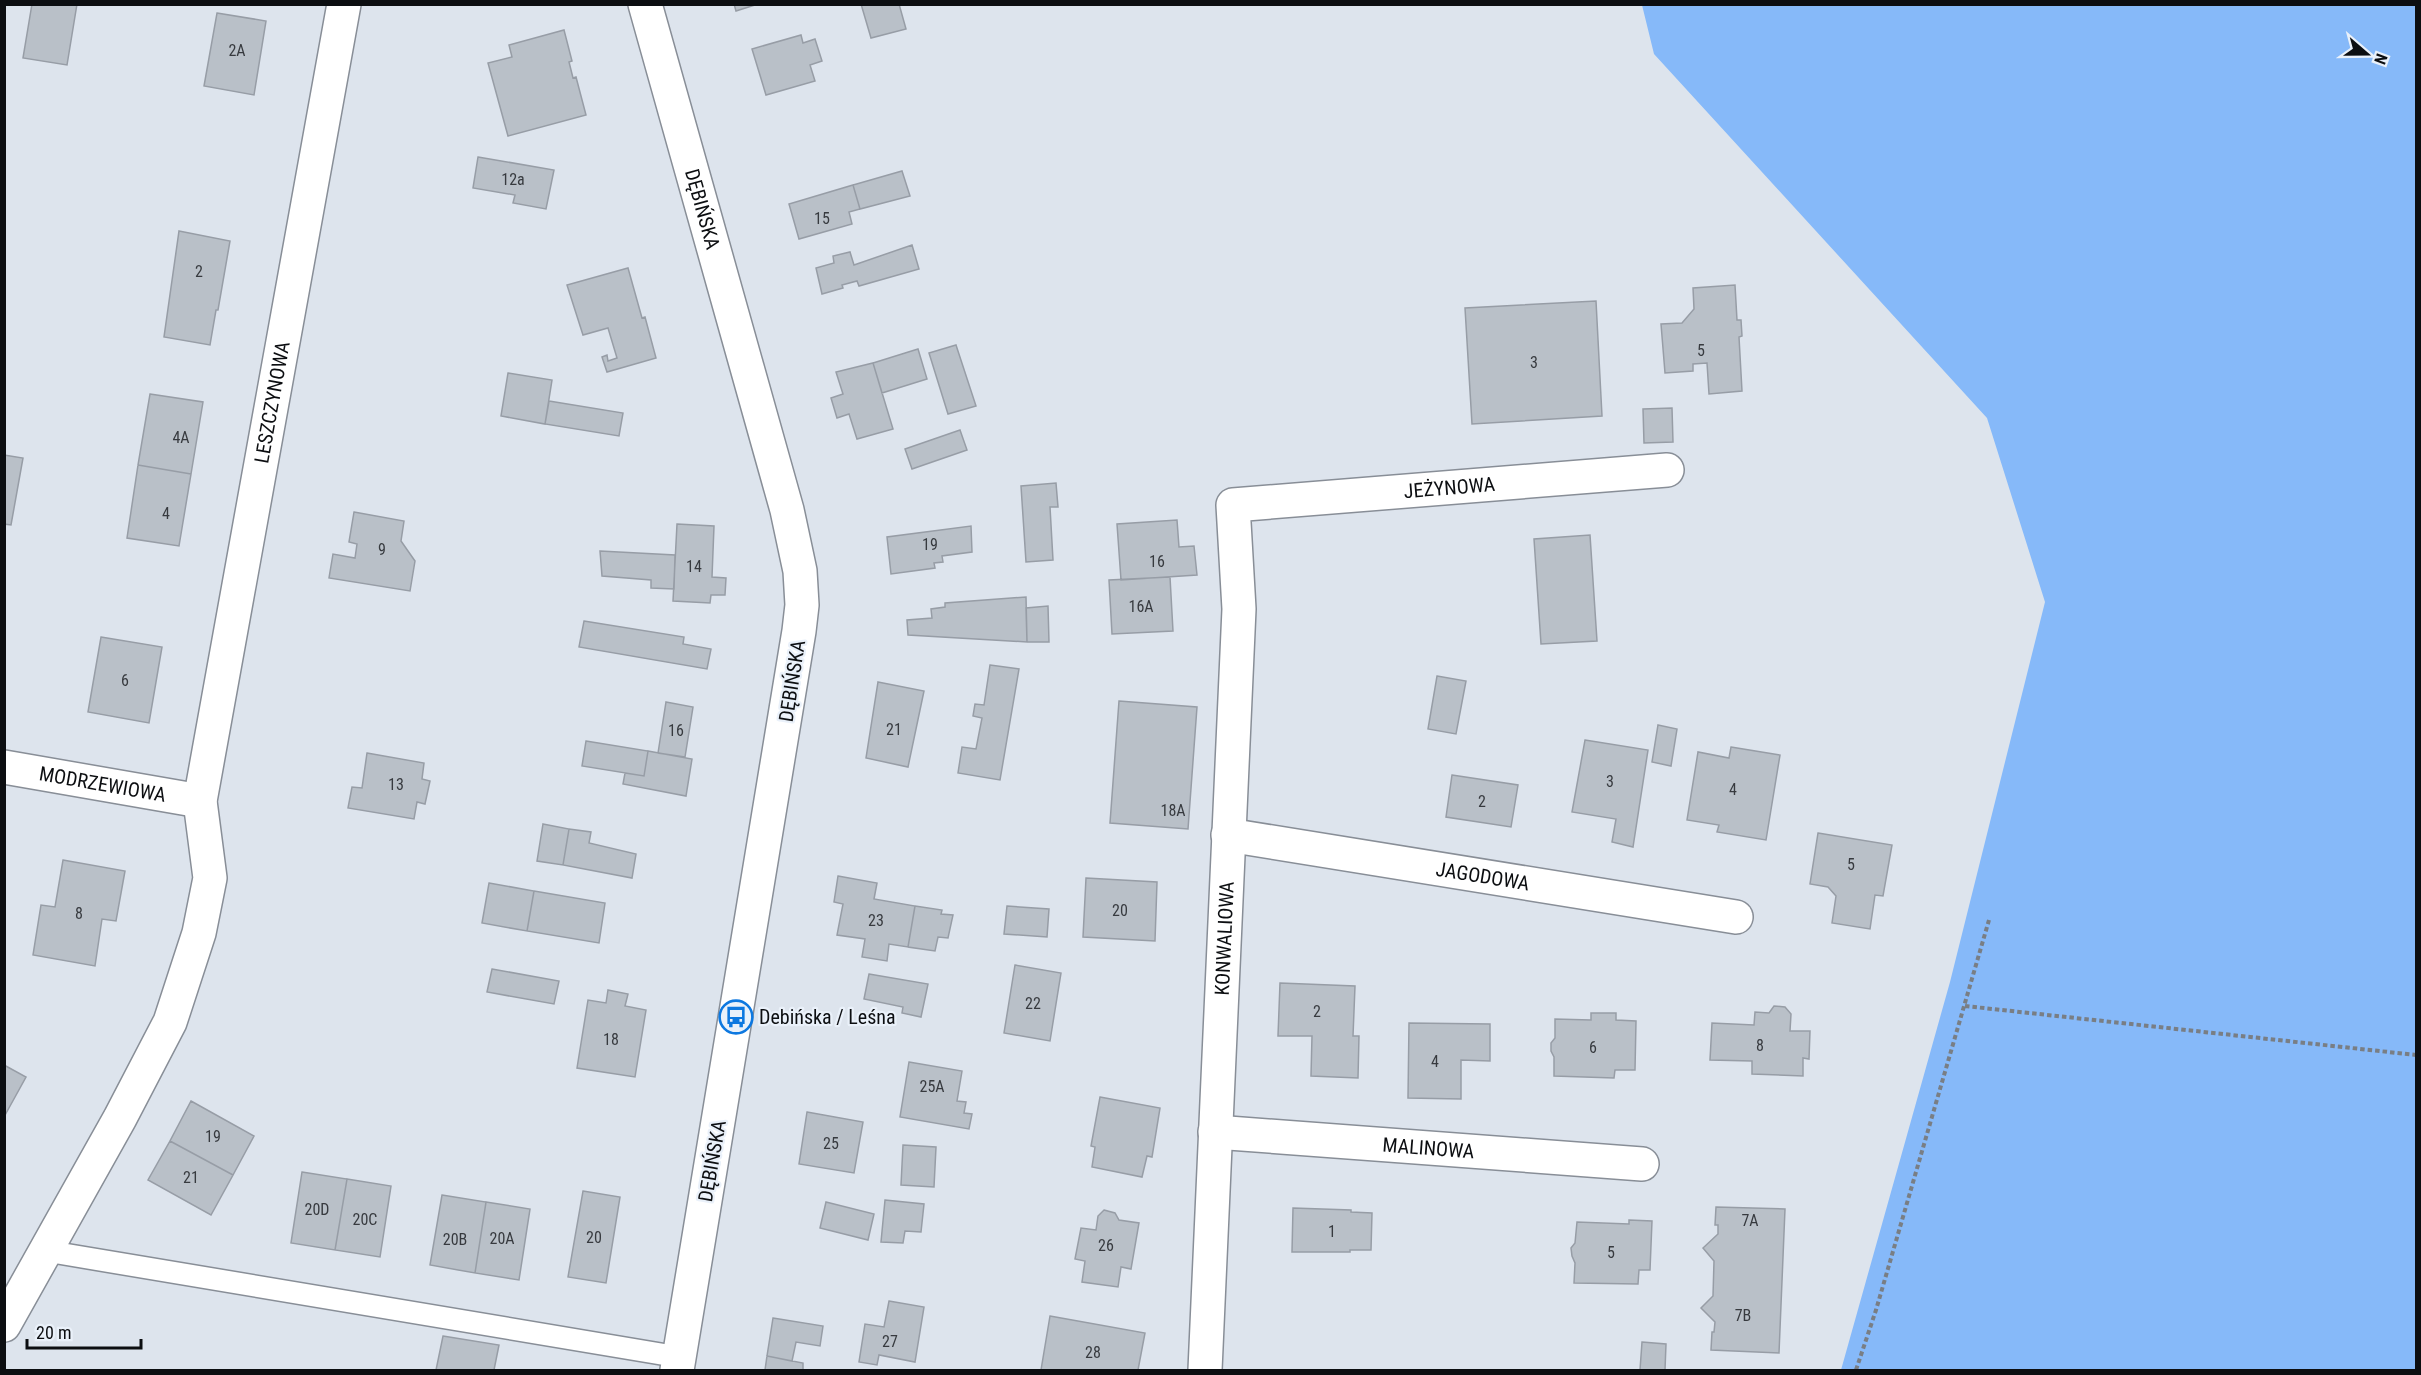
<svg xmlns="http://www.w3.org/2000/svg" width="2421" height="1375" viewBox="0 0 2421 1375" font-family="'Roboto Condensed',sans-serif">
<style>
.green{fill:#86b9f9}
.building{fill:#b9c0c8;stroke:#979da6;stroke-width:1.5}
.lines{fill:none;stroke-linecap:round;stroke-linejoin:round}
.service-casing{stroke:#888e97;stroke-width:24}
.minor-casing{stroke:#888e97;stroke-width:36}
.tertiary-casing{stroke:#888e97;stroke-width:36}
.path{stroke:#797e84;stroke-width:4;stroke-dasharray:4.5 3;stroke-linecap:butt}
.service{stroke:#fff;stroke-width:21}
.minor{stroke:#fff;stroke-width:33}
.tertiary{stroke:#fff;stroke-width:33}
.labels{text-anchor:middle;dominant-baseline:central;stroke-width:4.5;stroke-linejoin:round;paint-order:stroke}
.number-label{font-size:16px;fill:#373a3f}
.street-label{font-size:20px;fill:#0c0e11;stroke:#eaf1fa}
.poi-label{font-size:20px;fill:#0c0e11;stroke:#eaf1fa;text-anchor:start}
</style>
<rect width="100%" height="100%" fill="#dde4ed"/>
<path class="green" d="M 1642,5 L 2416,5 L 2416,1370 L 1841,1370 L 1950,982 L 2045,602 L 1987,418 L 1654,54 Z"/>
<path class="building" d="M 32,4 L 77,4 L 67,65 L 23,58 Z
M 734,4 L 758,4 L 736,11 Z
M 861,4 L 899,4 L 906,29 L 871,38 Z
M 217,13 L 266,21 L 254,95 L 204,86 Z
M 564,30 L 572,61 L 569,62 L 573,78 L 576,77 L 586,115 L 508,136 L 488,63 L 512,57 L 509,45 Z
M 801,35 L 803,43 L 815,39 L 822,61 L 810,65 L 815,81 L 766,95 L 752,49 Z
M 478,157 L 554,170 L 546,209 L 513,203 L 515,195 L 473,188 Z
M 902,171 L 910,196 L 860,209 L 853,185 Z
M 853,185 L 860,209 L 849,212 L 852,224 L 799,239 L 789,204 Z
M 179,231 L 230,241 L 218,310 L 216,310 L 210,345 L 164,337 Z
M 912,245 L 919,269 L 859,286 L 857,281 L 842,285 L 843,288 L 822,294 L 816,268 L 834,263 L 833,256 L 850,252 L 854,265 Z
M 628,268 L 642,318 L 645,317 L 656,358 L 607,372 L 602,357 L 607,355 L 608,361 L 617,358 L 608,328 L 583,335 L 567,285 Z
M 1735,285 L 1737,320 L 1741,320 L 1742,336 L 1739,337 L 1742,391 L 1709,394 L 1707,363 L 1693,364 L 1693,371 L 1665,373 L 1661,324 L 1682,323 L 1694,309 L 1693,288 Z
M 1596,301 L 1602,416 L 1472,424 L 1465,308 Z
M 956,345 L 976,406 L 948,414 L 929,353 Z
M 918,349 L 927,379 L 882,393 L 873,363 Z
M 873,363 L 893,429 L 857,439 L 849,414 L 837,418 L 831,398 L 843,394 L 836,372 Z
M 508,373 L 552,380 L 545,424 L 501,416 Z
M 150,394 L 203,402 L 191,474 L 138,465 Z
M 549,401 L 623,413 L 619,436 L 545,424 Z
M 1672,408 L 1673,442 L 1644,443 L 1643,409 Z
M 960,430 L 967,450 L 912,469 L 905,449 Z
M 4,455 L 23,458 L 11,525 L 4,524 Z
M 138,465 L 191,474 L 179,546 L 127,538 Z
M 1056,483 L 1058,507 L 1050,507 L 1053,560 L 1026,562 L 1021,486 Z
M 354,512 L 404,521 L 401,541 L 415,561 L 410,591 L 329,578 L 333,554 L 355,558 L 357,544 L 349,542 Z
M 1177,520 L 1179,547 L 1194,546 L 1197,575 L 1121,580 L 1117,524 Z
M 677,524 L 714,526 L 712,577 L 726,578 L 725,595 L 711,595 L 710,603 L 673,601 Z
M 971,526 L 972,552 L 942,556 L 943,562 L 934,563 L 935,568 L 891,574 L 887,537 Z
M 1590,535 L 1597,641 L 1541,644 L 1534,539 Z
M 600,551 L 675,555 L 674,589 L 651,588 L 651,580 L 602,576 Z
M 1170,577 L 1173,631 L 1112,634 L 1109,580 Z
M 1026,597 L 1027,642 L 908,635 L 907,620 L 932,618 L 931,609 L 945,607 L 945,603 Z
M 1048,606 L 1049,642 L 1027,642 L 1026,608 Z
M 584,621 L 684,637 L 683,644 L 711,649 L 707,669 L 579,647 Z
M 101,637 L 162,647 L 149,723 L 88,712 Z
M 990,665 L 1019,669 L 1000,780 L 958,773 L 962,747 L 976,749 L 982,718 L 973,716 L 975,704 L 984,705 Z
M 1437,676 L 1466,681 L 1456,734 L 1428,729 Z
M 878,682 L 924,691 L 908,767 L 866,758 Z
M 1119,701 L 1197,707 L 1188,829 L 1110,823 Z
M 666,702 L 693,707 L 685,757 L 658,753 Z
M 1658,725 L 1677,729 L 1671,766 L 1652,762 Z
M 1585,740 L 1648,750 L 1633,847 L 1612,842 L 1616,819 L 1572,812 Z
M 586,741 L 648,751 L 644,776 L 582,766 Z
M 1731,747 L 1780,755 L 1766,840 L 1717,832 L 1719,825 L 1687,820 L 1698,752 L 1729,758 Z
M 648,751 L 692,759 L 686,796 L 623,784 L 625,773 L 644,776 Z
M 367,753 L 424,763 L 422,779 L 430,781 L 425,804 L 417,802 L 414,819 L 348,808 L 352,787 L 362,788 Z
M 1452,775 L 1518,785 L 1511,827 L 1446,817 Z
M 543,824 L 569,829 L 563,865 L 537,861 Z
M 569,829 L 591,832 L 589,843 L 636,854 L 632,878 L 563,865 Z
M 1818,833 L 1892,845 L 1883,896 L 1875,895 L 1870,929 L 1832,923 L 1836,896 L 1828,887 L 1810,884 Z
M 63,860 L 125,871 L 116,921 L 102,919 L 95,966 L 33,955 L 41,905 L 55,907 Z
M 838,876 L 877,883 L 874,899 L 915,906 L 908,947 L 889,944 L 887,961 L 862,957 L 865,939 L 837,935 L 843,904 L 834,902 Z
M 1086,878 L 1157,882 L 1155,941 L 1083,937 Z
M 489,883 L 534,891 L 527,931 L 482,923 Z
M 534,891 L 605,903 L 599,943 L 527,931 Z
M 915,906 L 942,910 L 941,914 L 953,915 L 948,938 L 938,937 L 935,951 L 908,947 Z
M 1007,906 L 1049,909 L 1047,937 L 1004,934 Z
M 1015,965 L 1061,973 L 1050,1041 L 1004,1033 Z
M 492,969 L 559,981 L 554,1004 L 487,992 Z
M 869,974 L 928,984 L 921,1017 L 902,1013 L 903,1007 L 864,999 Z
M 1280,983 L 1355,986 L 1353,1036 L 1359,1036 L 1358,1078 L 1311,1076 L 1312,1036 L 1278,1036 Z
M 608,990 L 628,994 L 625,1006 L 646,1010 L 635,1077 L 577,1068 L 588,1000 L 606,1003 Z
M 1774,1006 L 1785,1007 L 1791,1014 L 1790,1031 L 1810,1031 L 1809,1059 L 1803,1058 L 1803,1076 L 1752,1074 L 1752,1061 L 1710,1060 L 1712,1023 L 1754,1025 L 1755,1012 L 1769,1013 Z
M 1591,1013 L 1616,1013 L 1616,1020 L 1636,1021 L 1635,1070 L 1615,1070 L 1614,1078 L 1554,1076 L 1554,1057 L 1551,1051 L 1551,1043 L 1555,1038 L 1555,1019 L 1591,1020 Z
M 1409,1023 L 1490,1024 L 1490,1061 L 1461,1060 L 1461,1099 L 1408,1098 Z
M 909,1062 L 962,1071 L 957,1101 L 966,1102 L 964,1113 L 972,1114 L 969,1129 L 900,1117 Z
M 4,1065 L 26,1077 L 4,1117 Z
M 1100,1097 L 1160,1108 L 1152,1157 L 1147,1156 L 1142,1177 L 1092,1167 L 1095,1147 L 1091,1146 Z
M 191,1101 L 254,1136 L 233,1175 L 170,1141 Z
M 807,1112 L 863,1122 L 854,1173 L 799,1164 Z
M 170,1141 L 233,1175 L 211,1215 L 148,1180 Z
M 903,1145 L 936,1147 L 934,1187 L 901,1185 Z
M 302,1172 L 347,1179 L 335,1250 L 291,1243 Z
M 347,1179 L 391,1186 L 380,1257 L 335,1250 Z
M 583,1191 L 620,1197 L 606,1283 L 568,1277 Z
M 442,1195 L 486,1202 L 475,1273 L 430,1265 Z
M 885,1200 L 924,1204 L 921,1232 L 905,1231 L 903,1243 L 881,1242 Z
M 486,1202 L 530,1209 L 519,1280 L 475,1273 Z
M 826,1202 L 874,1214 L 868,1240 L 820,1228 Z
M 1716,1207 L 1785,1209 L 1779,1353 L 1711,1350 L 1712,1332 L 1714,1332 L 1715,1322 L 1701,1308 L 1713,1296 L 1714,1261 L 1703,1248 L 1718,1234 L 1718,1225 L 1715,1225 Z
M 1293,1208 L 1351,1210 L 1351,1212 L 1372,1213 L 1371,1250 L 1350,1250 L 1350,1252 L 1292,1252 Z
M 1104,1210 L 1115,1213 L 1119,1220 L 1139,1223 L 1131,1269 L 1121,1267 L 1118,1287 L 1082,1282 L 1085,1261 L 1075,1259 L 1081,1228 L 1096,1230 L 1098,1216 Z
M 1629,1220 L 1652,1221 L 1650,1270 L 1639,1270 L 1638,1284 L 1574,1283 L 1575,1263 L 1572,1256 L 1571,1248 L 1575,1243 L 1577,1222 L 1629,1224 Z
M 889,1301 L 924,1307 L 915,1362 L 879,1355 L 877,1365 L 859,1362 L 865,1324 L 884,1327 Z
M 1050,1316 L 1145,1333 L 1138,1370 L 1041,1370 Z
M 773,1318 L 823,1326 L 820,1346 L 796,1342 L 792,1361 L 767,1356 Z
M 443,1336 L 499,1345 L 494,1370 L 436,1370 Z
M 1642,1342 L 1666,1344 L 1665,1370 L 1640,1370 Z
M 767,1356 L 803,1363 L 803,1370 L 765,1370 Z"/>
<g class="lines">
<g class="service-casing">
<path id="service" d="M 46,1251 L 679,1357"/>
</g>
<g class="minor-casing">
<g id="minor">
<path id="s1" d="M 4,767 L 200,801"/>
<path id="s2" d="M 1228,835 L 1736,917"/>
<path id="s3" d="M 1215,1132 L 1642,1164"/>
<path id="s4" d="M 4,1325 L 120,1118 L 170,1022 L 199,933 L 210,878 L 200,801 L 344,4"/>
<path id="s5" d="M 1205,1370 L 1239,609 L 1233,505 L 1667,470"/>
</g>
</g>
<g class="tertiary-casing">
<g id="tertiary">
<path id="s6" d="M 645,4 L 787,510 L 800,571 L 802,605 L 799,631 L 677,1370"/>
</g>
</g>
<path class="path" d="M 1965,1006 L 2416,1055
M 1856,1370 L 1876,1310 L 1989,920"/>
<use href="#service" class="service"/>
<use href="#minor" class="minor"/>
<use href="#tertiary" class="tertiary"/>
</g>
<defs>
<g id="bus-ring" transform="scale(1.725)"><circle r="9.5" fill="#eaf1fa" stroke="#0d78e0" stroke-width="1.5"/><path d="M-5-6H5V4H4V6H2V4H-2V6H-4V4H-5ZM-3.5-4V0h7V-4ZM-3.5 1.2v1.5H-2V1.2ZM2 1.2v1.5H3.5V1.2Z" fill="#0d78e0"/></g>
</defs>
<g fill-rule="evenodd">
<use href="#bus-ring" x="736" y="1017"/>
</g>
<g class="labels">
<g class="number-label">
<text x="237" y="50">2A</text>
<text x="513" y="179">12a</text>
<text x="822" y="218">15</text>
<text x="199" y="271">2</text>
<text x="1701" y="350">5</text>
<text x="1534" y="362">3</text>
<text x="181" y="437">4A</text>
<text x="166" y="513">4</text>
<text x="930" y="544">19</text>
<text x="382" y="549">9</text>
<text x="1157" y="561">16</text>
<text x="694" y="566">14</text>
<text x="1141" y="606">16A</text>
<text x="125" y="680">6</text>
<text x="894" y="729">21</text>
<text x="676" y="730">16</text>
<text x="1610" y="781">3</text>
<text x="396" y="784">13</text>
<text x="1733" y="789">4</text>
<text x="1482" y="801">2</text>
<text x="1173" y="810">18A</text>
<text x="1851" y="864">5</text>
<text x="1120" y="910">20</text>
<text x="79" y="913">8</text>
<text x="876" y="920">23</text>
<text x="1033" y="1003">22</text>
<text x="1317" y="1011">2</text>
<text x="611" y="1039">18</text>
<text x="1760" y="1045">8</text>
<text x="1593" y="1047">6</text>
<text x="1435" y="1061">4</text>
<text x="932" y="1086">25A</text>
<text x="213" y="1136">19</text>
<text x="831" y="1143">25</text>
<text x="191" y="1177">21</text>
<text x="317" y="1209">20D</text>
<text x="365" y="1219">20C</text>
<text x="1750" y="1220">7A</text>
<text x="1332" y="1231">1</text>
<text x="594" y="1237">20</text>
<text x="502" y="1238">20A</text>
<text x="455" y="1239">20B</text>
<text x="1106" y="1245">26</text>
<text x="1611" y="1252">5</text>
<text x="1743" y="1315">7B</text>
<text x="890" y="1341">27</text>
<text x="1093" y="1352">28</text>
</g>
<g class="street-label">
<text stroke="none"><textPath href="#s6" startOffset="213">DĘBIŃSKA</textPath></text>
<text stroke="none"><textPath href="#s4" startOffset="978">LESZCZYNOWA</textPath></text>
<text stroke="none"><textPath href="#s5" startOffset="1083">JEŻYNOWA</textPath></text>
<text transform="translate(792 681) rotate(-81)">DĘBIŃSKA</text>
<text stroke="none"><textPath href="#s1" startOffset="100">MODRZEWIOWA</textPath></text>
<text stroke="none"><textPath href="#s2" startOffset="258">JAGODOWA</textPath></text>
<text stroke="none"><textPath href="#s5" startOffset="432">KONWALIOWA</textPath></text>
<text stroke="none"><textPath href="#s3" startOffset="214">MALINOWA</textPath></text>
<text transform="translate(712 1161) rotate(-80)">DĘBIŃSKA</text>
</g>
<g class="poi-label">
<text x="759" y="1017">Debińska / Leśna</text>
</g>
</g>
<rect width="2421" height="1375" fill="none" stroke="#0c0e11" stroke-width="12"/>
<g transform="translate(2367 54) rotate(110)" stroke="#eaf1fa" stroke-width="4.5" paint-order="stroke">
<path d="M0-4.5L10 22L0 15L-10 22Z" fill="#0c0e11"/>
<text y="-9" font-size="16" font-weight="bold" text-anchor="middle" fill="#0c0e11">N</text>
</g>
<path d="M27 1339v9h114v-9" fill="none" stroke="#0c0e11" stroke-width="3"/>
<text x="36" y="1339" font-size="18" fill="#0c0e11" stroke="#eaf1fa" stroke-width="4.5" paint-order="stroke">20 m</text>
</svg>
